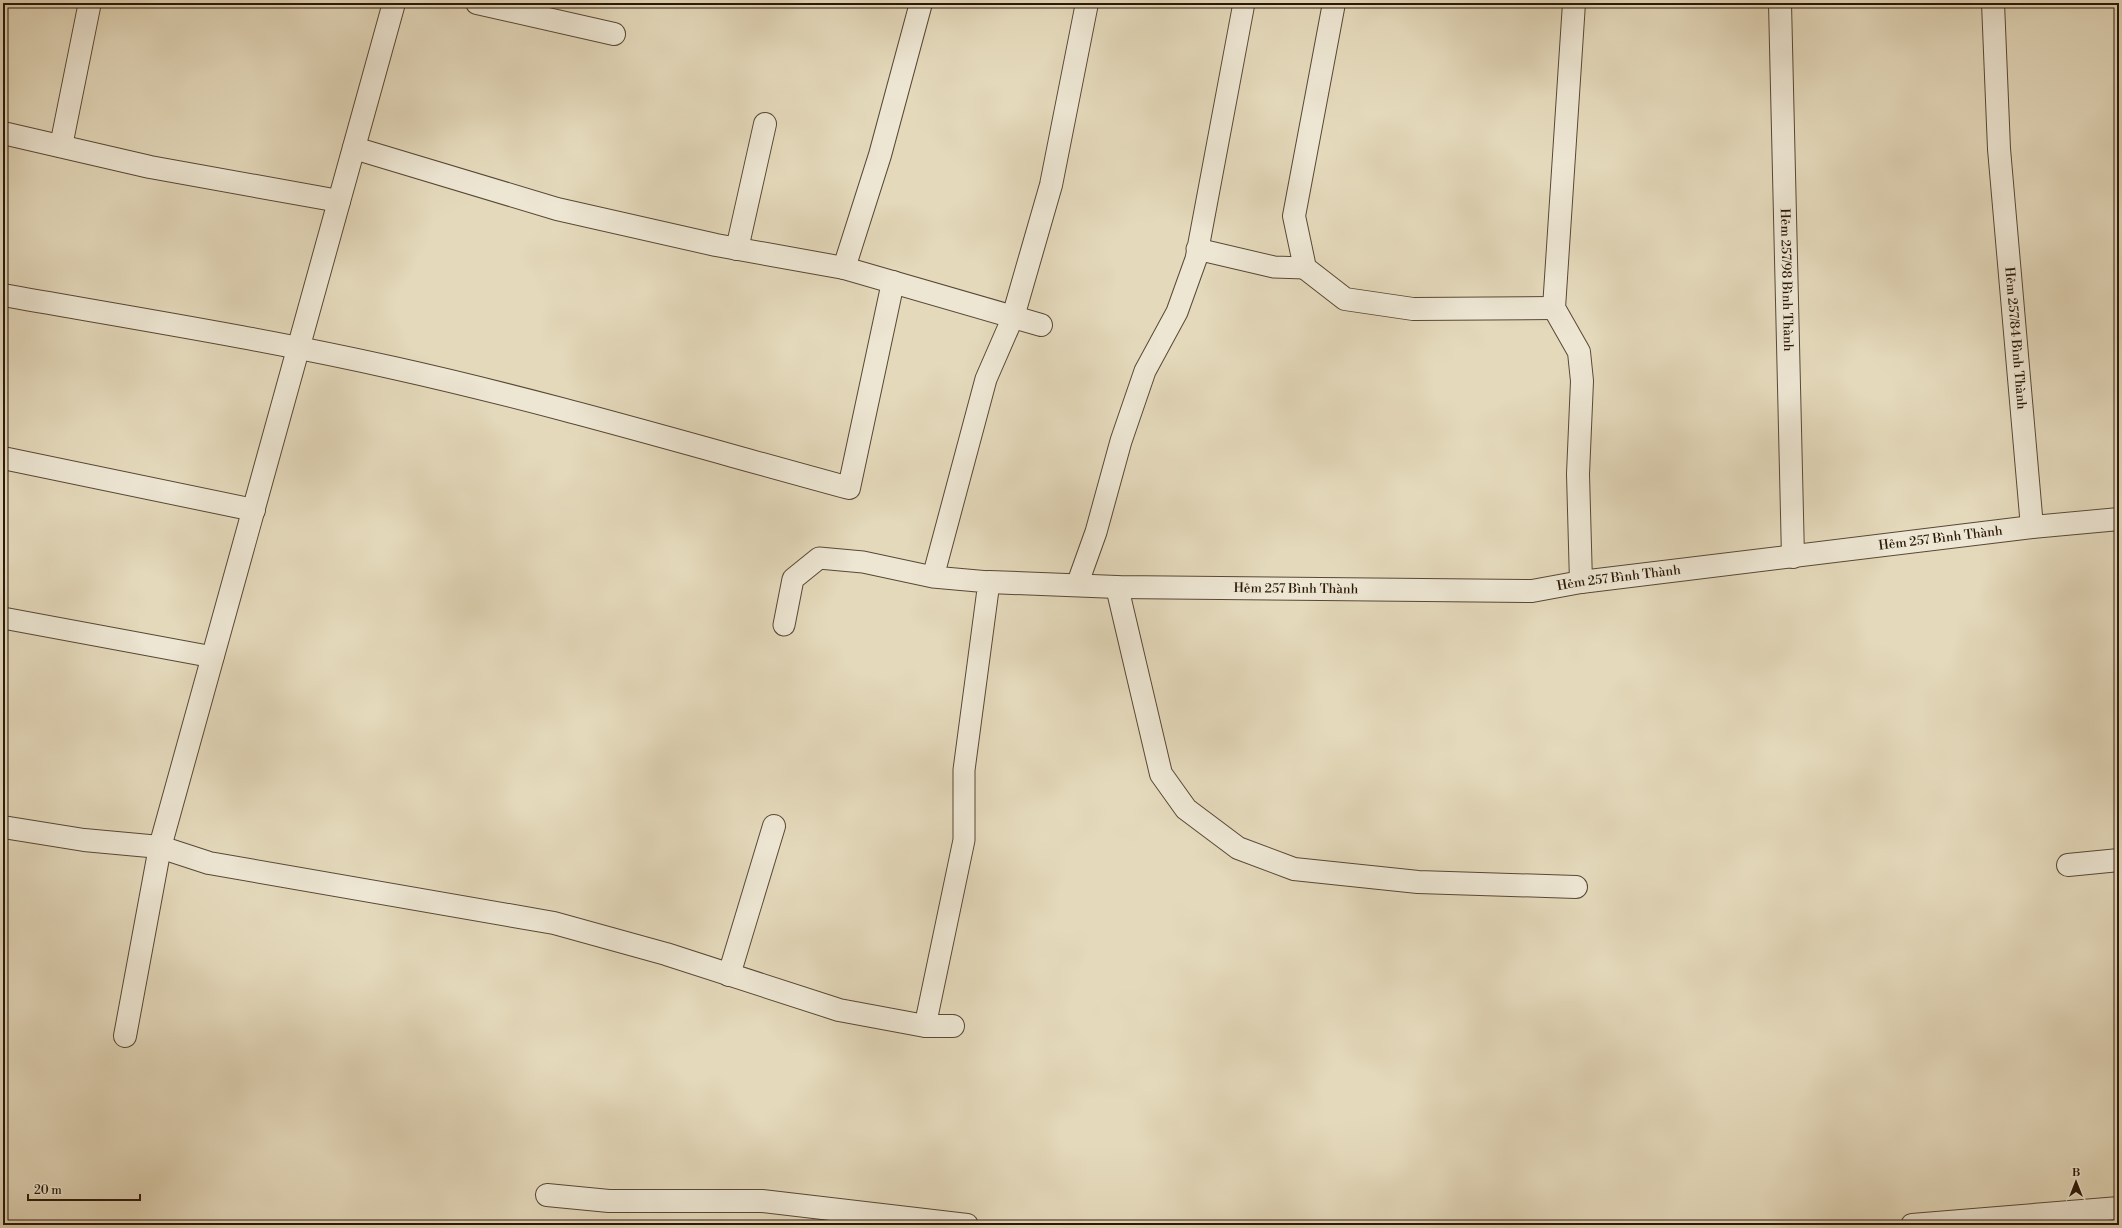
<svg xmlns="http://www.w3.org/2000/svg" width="2122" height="1228" viewBox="0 0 2122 1228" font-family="'Libre Bodoni',serif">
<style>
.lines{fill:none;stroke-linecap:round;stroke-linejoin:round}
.lane-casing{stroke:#584835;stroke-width:23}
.street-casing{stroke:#584835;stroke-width:24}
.lane{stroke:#ede6d3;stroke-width:21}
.street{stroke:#ede6d3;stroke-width:22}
.labels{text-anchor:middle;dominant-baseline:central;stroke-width:3.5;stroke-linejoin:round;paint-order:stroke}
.street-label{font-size:13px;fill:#2a1808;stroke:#ede6d3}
</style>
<rect width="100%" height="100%" fill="#e4d9bb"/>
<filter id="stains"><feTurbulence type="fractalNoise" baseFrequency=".005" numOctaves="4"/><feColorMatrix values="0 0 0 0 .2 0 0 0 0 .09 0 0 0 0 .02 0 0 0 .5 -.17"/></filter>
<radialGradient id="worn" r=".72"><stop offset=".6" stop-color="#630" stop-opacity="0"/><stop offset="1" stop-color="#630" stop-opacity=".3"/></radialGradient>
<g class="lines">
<g class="lane-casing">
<path id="lane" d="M 1197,249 L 1274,267 L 1305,268
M 933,577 L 986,379 L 1013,317
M 1077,585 L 1096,532 L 1121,441 L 1145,371 L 1177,312 L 1196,259 L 1244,3
M 3,618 L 213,657
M 784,625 L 793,579 L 819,558 L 863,562 L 933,577 L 989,582 L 964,770 L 964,840 L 925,1026"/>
</g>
<g class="street-casing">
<g id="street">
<path d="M 477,3 L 614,34"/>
<path d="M 1334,3 L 1294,216 L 1305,268 L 1345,299 L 1413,309 L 1554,308"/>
<path d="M 1574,3 L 1554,308 L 1579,352 L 1582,381 L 1578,474 L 1581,582"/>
<path id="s1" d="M 1780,3 L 1793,557"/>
<path id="s2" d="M 1993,3 L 1999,149 L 2032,527"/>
<path d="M 3,133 L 150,167 L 339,201"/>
<path d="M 61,146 L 89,7 L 88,3"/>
<path d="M 354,148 L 557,209 L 716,245 L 844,268 L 1041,325"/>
<path d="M 737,249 L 765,124"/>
<path d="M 844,268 L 880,155 L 921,3"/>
<path d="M 3,295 C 133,318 265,339 394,368 C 547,402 698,447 849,488 L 893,282"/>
<path d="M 1013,317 L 1051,185 L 1087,3"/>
<path d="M 3,458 L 254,510"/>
<path id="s3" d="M 989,582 L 1117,587 L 1532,591 L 1581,582 L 2032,527 L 2119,519"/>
<path d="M 1117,587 L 1161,774 L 1186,809 L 1238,848 L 1294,869 L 1418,882 L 1576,887"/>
<path d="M 3,827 L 84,840 L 160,847 L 209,863 L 554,923 L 666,954 L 839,1010 L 925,1026 L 953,1026"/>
<path d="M 2068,865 L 2119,860"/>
<path d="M 729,975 L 774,826"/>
<path d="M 125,1036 L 160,847 L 394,3"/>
<path d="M 547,1195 L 609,1201 L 762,1201 L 967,1225"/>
<path d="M 1912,1225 L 2119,1208"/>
</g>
</g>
<use href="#lane" class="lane"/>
<use href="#street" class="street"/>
</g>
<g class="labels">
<g class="street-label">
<text stroke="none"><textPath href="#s1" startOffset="277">Hẻm 257/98 Bình Thành</textPath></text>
<text stroke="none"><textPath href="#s2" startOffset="336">Hẻm 257/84 Bình Thành</textPath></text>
<text stroke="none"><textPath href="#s3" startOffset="955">Hẻm 257 Bình Thành</textPath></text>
<text stroke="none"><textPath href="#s3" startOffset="631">Hẻm 257 Bình Thành</textPath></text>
<text stroke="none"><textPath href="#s3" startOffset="307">Hẻm 257 Bình Thành</textPath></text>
</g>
</g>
<rect width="2122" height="1228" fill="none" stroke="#e4d9bb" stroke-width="16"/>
<rect x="4" y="4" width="2114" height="1220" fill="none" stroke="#2a1808" stroke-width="2"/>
<rect x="8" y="8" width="2106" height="1212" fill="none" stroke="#2a1808"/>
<g transform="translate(2076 1182)" stroke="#ede6d3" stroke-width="3" paint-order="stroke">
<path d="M0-3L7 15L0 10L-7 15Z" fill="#2a1808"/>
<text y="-6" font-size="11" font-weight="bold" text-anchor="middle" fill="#2a1808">B</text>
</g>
<path d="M28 1194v6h112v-6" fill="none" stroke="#2a1808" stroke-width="2"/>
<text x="34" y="1194" font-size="12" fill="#2a1808" stroke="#ede6d3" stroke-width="3" paint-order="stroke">20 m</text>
<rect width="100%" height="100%" filter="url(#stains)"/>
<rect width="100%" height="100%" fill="url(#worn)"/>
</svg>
